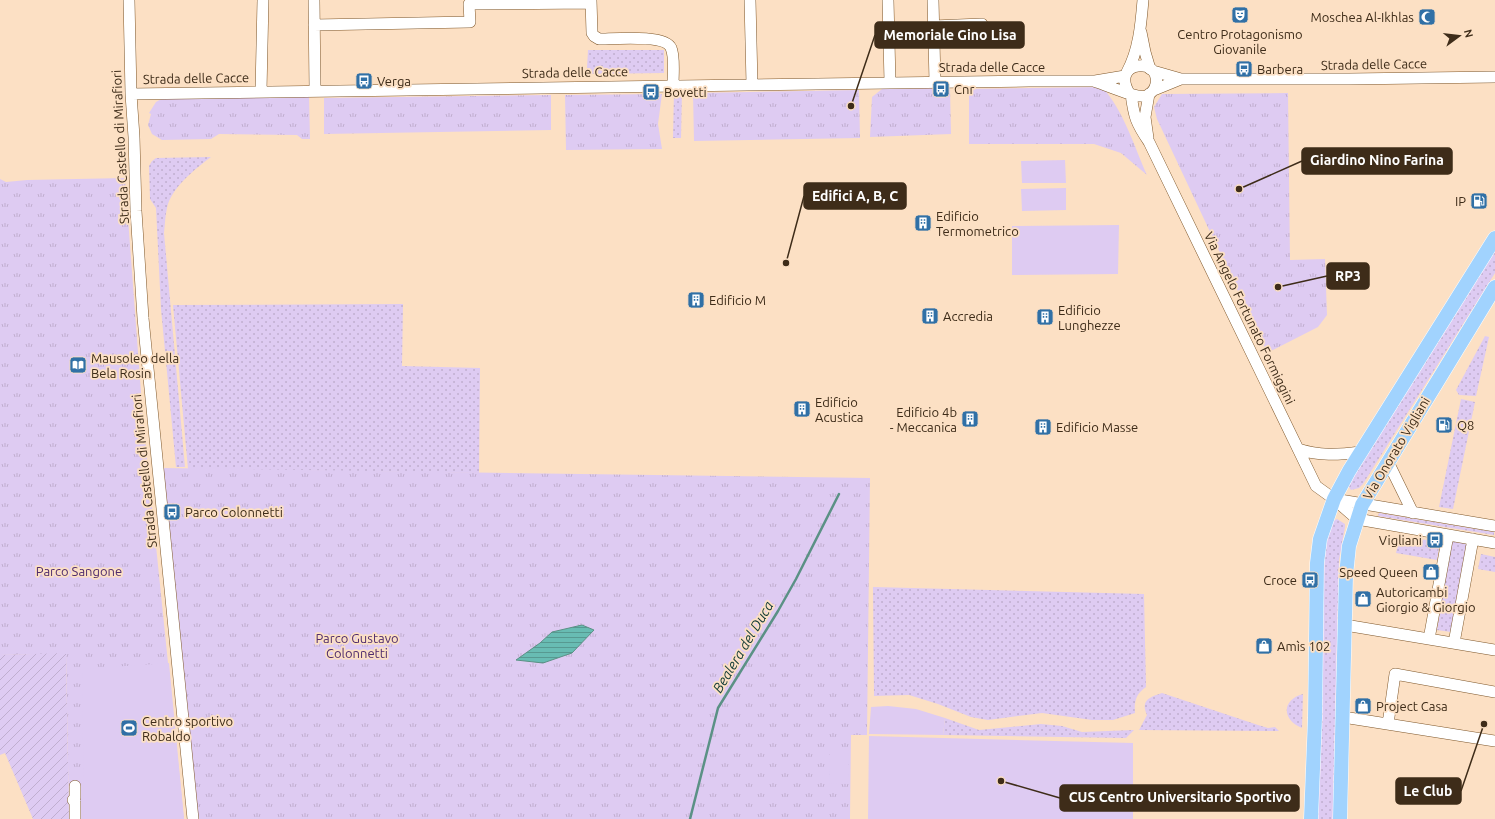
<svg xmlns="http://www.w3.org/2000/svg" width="1495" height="819" viewBox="0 0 1495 819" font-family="Ubuntu,sans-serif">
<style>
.grass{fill:url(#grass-dots)}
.park{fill:url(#park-tufts)}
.garden{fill:url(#garden-furrows)}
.pitch{fill:#decbf2}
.water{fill:url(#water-rules);stroke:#5b9185}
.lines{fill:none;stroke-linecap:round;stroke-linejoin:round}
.stream{stroke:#5b9185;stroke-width:2.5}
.minor-casing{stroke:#7f572a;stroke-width:12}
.major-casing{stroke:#fff;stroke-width:15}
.minor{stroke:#fff;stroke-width:11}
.major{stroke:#a1d3fe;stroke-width:14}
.labels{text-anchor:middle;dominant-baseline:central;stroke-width:3.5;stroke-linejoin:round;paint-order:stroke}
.poi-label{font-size:13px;fill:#3e2c19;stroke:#fce0c4;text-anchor:start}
.street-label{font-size:13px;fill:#3e2c19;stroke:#fce0c4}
.park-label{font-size:13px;fill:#4f2b6d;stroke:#fce0c4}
.water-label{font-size:14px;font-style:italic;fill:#123b37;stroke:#fce0c4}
.leader{fill:none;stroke:#3e2c19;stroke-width:1.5}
.callout-dot{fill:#3e2c19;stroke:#fce0c4;stroke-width:1.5}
.callout{fill:#3e2c19;stroke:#3e2c19;stroke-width:1.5}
.callout-label{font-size:14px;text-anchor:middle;font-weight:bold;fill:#fff}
</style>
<defs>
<pattern id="grass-dots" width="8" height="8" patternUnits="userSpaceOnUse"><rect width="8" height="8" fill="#decbf2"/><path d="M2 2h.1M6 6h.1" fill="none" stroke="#c0aecf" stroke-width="1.8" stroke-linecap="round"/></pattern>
<pattern id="park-tufts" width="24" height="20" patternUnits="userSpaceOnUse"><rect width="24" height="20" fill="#decbf2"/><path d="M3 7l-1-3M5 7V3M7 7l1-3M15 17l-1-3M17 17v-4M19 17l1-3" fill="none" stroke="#c0aecf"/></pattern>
<pattern id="garden-furrows" width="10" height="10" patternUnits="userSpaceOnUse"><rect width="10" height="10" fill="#decbf2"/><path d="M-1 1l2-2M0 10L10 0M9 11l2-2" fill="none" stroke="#c0aecf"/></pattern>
<pattern id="water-rules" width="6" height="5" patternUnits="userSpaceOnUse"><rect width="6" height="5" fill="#68bcb3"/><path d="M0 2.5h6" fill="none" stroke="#579991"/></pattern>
</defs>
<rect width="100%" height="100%" fill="#fce0c4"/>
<path class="grass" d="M 588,50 L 664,50 L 664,73 L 590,74 L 590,68 L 587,68 Z
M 674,91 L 682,91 L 681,138 L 673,138 Z
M 211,157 C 195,169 171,188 167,208 C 165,216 165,225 164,233 L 185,467 L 176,467 L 161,309 L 156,208 L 150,199 L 149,166 L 152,161 L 156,158 Z
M 1495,242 L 1495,273 L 1363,484 L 1359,488 L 1351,490 L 1347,484 Z
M 403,304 L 402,366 L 480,368 L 479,473 L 188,469 L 173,305 Z
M 1485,336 L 1489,337 L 1476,396 L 1459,395 L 1456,390 Z
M 1461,399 L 1475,402 L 1453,509 L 1439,507 Z
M 1379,513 L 1494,532 L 1494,535 L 1378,516 Z
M 1337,519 L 1345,524 L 1345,527 L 1339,560 L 1333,819 L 1317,819 L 1323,569 L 1326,542 L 1333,521 Z
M 1400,536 L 1440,542 L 1437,560 L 1396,553 Z
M 1452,541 L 1467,543 L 1451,632 L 1437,630 Z
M 1481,554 L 1495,557 L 1495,572 L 1478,569 Z
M 873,587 L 1144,594 L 1146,687 C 1136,694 1134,701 1135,713 L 1113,720 L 1092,720 L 1042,713 L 988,720 L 971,717 L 938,704 L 909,695 L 874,696 Z
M 1162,693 L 1258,725 L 1268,728 L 1275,727 L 1279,731 L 1139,730 L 1147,715 C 1140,700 1150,697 1162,693 Z
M 1303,694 L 1302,728 C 1282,720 1281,700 1303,694 Z
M 945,718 L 979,730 L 1041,724 L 1062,726 L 1082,732 L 1134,730 L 1126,738 L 943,735 Z"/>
<path class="park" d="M 1102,87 C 1124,111 1134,146 1147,175 L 1121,153 L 1094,144 L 969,144 L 969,89 Z
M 950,88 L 951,134 L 870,137 L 872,97 L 882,89 Z
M 859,90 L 860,138 L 694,141 L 693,93 Z
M 1288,93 L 1290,260 L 1325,259 L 1327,315 L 1318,327 L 1267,353 L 1157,119 L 1154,107 L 1162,94 Z
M 662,94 L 658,124 L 662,149 L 566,150 L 565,95 Z
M 309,95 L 310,139 L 302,139 L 297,135 L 219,134 L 211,139 L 162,140 L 152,134 L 148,125 L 151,114 L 149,113 L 156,102 L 163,98 Z
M 551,95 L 551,130 L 324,134 L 324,98 Z
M 125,178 L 143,419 L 184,819 L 69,819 L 66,654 L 0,655 L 0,179 L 6,182 L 27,180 Z
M 163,468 L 870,478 L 867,735 L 851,735 L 850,819 L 198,819 Z"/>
<path class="garden" d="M 66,653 L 69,819 L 33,819 L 5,753 L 0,755 L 0,655 Z"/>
<path class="pitch" d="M 1065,160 L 1066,183 L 1022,183 L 1021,161 Z
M 1066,188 L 1066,210 L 1022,211 L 1021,189 Z
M 1119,225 L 1118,274 L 1012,275 L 1012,226 Z
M 169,663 L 184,819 L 84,819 L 82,669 Z
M 888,706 L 916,709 L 945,718 L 943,735 L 869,734 L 871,707 Z
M 869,736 L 1133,743 L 1133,819 L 868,819 Z
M 830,748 L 849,748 L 848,784 L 829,783 Z"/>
<path class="water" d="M 582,625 L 594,630 L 572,653 L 543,663 L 516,660 L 540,643 L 552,632 Z"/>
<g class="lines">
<path class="stream" d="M 690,819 L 718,708 L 778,611 L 796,579 L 839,494"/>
<g class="minor-casing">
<path id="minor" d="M 129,0 L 131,94 L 134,137 L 136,211 L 143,318 L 193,819
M 314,0 L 315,90
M 591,0 L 592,33 L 594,36 L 599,39 C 613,39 666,34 671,48 C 675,56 673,76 673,85
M 750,0 L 752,84
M 888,0 L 890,82
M 933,0 L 935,82
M 314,25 L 470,22 L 469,4 L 591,3
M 933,26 L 982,24
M 1141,32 L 1145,52 L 1150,69
M 1153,71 L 1181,79 L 1349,79 L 1495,77
M 1127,72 C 1139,50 1141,24 1143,0
M 1096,82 C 1107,85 1137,99 1146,96 C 1151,94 1155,89 1156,84 C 1162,57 1110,60 1129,93
M 1154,90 L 1181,79
M 261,91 L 263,0
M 131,94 L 1029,81 L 1095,81 L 1125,76
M 1131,94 C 1134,117 1136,123 1149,142 L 1316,486 L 1334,499 L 1357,519 L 1495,543
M 1148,138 L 1145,117 L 1149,94
M 1298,449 C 1319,456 1338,455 1360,452
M 1388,462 L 1413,513
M 1334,499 L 1495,526
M 1345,625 L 1495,650
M 1429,639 L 1448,535
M 1454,643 L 1473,539
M 1343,717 L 1495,741
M 1388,724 L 1395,674 L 1495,692
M 75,786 L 75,798 L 73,800 L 75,802 L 75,819"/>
</g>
<g class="major-casing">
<path id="major" d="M 1311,819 L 1315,718 L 1317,563 L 1320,539 L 1334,499 L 1349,471 L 1495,238
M 1340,819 L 1346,575 L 1349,546 L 1362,505 L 1495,287"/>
</g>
<use href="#minor" class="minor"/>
<use href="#major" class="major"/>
</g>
<defs>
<g id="theatre-square" transform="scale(0.9)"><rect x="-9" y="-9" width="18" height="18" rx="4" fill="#3070a6" stroke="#fce0c4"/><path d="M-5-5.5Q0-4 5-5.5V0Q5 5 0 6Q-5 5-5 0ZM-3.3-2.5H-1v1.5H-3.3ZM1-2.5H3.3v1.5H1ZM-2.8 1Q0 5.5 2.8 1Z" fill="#fff"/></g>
<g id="mosque-square" transform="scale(0.9)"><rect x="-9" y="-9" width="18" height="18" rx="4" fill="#3070a6" stroke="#fce0c4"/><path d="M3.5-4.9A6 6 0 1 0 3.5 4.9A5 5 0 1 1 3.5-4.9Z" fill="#fff"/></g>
<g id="bus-square" transform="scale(0.9)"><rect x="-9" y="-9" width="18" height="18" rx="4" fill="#3070a6" stroke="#fce0c4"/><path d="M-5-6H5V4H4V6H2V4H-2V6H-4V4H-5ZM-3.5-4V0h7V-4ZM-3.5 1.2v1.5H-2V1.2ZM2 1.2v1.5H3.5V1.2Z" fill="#fff"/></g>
<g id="fuel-square" transform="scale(0.9)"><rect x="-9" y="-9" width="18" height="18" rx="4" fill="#3070a6" stroke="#fce0c4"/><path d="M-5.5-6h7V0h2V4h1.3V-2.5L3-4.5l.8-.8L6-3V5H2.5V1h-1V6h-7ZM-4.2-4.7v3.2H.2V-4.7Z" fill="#fff"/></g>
<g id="building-square" transform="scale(0.9)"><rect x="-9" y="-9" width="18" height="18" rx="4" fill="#3070a6" stroke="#fce0c4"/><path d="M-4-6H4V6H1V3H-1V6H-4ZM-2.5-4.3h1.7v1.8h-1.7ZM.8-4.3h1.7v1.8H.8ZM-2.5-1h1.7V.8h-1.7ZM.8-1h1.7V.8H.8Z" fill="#fff"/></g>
<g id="library-square" transform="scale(0.9)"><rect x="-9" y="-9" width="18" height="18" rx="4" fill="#3070a6" stroke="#fce0c4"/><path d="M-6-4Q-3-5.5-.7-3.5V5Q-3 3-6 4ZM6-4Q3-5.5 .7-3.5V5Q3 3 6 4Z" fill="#fff"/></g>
<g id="shop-square" transform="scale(0.9)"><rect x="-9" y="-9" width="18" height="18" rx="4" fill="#3070a6" stroke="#fce0c4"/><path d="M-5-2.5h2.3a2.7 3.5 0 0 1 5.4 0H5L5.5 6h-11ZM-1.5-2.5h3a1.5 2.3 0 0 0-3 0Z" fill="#fff"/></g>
<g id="stadium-square" transform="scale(0.9)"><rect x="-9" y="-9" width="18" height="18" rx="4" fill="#3070a6" stroke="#fce0c4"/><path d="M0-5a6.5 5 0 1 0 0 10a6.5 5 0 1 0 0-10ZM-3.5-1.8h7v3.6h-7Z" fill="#fff"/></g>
</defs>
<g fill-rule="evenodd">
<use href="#theatre-square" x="1240" y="15"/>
<use href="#mosque-square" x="1427" y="17"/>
<use href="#bus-square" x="1244" y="69"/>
<use href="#bus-square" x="364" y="81"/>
<use href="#bus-square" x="941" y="89"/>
<use href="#bus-square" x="651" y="92"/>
<use href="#fuel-square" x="1479" y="201"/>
<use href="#building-square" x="923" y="223"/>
<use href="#building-square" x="696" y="300"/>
<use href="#building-square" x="930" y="316"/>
<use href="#building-square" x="1045" y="317"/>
<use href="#library-square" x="78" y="365"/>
<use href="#building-square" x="802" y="409"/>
<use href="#building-square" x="970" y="419"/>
<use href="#fuel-square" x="1444" y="425"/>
<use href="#building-square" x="1043" y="427"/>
<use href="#bus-square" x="172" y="512"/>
<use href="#bus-square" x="1435" y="540"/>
<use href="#shop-square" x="1431" y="572"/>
<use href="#bus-square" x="1310" y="580"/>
<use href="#shop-square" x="1363" y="599"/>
<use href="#shop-square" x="1264" y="646"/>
<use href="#shop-square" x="1363" y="706"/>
<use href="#stadium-square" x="129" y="728"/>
</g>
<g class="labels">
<g class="poi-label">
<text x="1414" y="17" text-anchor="end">Moschea Al-Ikhlas</text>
<text x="1240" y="34" text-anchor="middle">Centro Protagonismo<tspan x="1240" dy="15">Giovanile</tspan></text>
<text x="1257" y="69">Barbera</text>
<text x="377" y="81">Verga</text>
<text x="954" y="89">Cnr</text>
<text x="664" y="92">Bovetti</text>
<text x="1466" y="201" text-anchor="end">IP</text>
<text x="936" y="216">Edificio<tspan x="936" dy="15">Termometrico</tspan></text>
<text x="709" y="300">Edificio M</text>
<text x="1058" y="310">Edificio<tspan x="1058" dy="15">Lunghezze</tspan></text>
<text x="943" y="316">Accredia</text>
<text x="91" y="358">Mausoleo della<tspan x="91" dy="15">Bela Rosin</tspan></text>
<text x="815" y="402">Edificio<tspan x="815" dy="15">Acustica</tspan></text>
<text x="957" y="412" text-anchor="end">Edificio 4b<tspan x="957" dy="15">- Meccanica</tspan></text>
<text x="1457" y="425">Q8</text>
<text x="1056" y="427">Edificio Masse</text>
<text x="185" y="512">Parco Colonnetti</text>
<text x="1422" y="540" text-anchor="end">Vigliani</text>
<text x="1418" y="572" text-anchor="end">Speed Queen</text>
<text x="1297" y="580" text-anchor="end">Croce</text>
<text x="1376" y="592">Autoricambi<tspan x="1376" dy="15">Giorgio &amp; Giorgio</tspan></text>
<text x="1277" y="646">Amìs 102</text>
<text x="1376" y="706">Project Casa</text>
<text x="142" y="721">Centro sportivo<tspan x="142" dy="15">Robaldo</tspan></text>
</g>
<g class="street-label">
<text transform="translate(1374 64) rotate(-1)">Strada delle Cacce</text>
<text x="992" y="67">Strada delle Cacce</text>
<text transform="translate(575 72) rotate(-1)">Strada delle Cacce</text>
<text transform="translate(196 78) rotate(-1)">Strada delle Cacce</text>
<text transform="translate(120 147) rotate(-93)">Strada Castello di Mirafiori</text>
<text transform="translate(1250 318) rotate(64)">Via Angelo Fortunato Formiggini</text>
<text transform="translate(1396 448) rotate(-59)">Via Onorato Vigliani</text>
<text transform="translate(144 471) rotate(-96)">Strada Castello di Mirafiori</text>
</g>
<g class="park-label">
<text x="79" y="571">Parco Sangone</text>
<text x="357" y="638">Parco Gustavo<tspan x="357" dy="15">Colonnetti</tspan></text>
</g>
<g class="water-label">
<text transform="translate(743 647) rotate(-59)">Bealera del Duca</text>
</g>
</g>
<path class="leader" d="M851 106L875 35M1239 189L1302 161M786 263L804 196M1278 287L1327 276M1484 724L1461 791M1001 781L1060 798"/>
<g class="callout-dot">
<circle cx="851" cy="106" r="4"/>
<circle cx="1239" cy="189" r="4"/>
<circle cx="786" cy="263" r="4"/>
<circle cx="1278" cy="287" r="4"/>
<circle cx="1484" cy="724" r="4"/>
<circle cx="1001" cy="781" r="4"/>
</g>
<g class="callout">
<rect x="875" y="22" width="149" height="26" rx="4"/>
<rect x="1302" y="148" width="150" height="26" rx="4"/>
<rect x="804" y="183" width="102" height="26" rx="4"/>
<rect x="1327" y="263" width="42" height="26" rx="4"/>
<rect x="1396" y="778" width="65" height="26" rx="4"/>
<rect x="1060" y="785" width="239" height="26" rx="4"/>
</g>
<g class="callout-label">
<text x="950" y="40">Memoriale Gino Lisa</text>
<text x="1377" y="165">Giardino Nino Farina</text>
<text x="855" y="201">Edifici A, B, C</text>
<text x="1348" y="281">RP3</text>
<text x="1428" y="796">Le Club</text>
<text x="1180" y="802">CUS Centro Universitario Sportivo</text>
</g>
<g transform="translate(1459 36) rotate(75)" stroke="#fce0c4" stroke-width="3" paint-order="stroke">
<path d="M0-3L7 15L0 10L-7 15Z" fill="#3e2c19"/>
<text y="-6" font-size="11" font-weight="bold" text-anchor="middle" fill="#3e2c19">N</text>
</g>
</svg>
